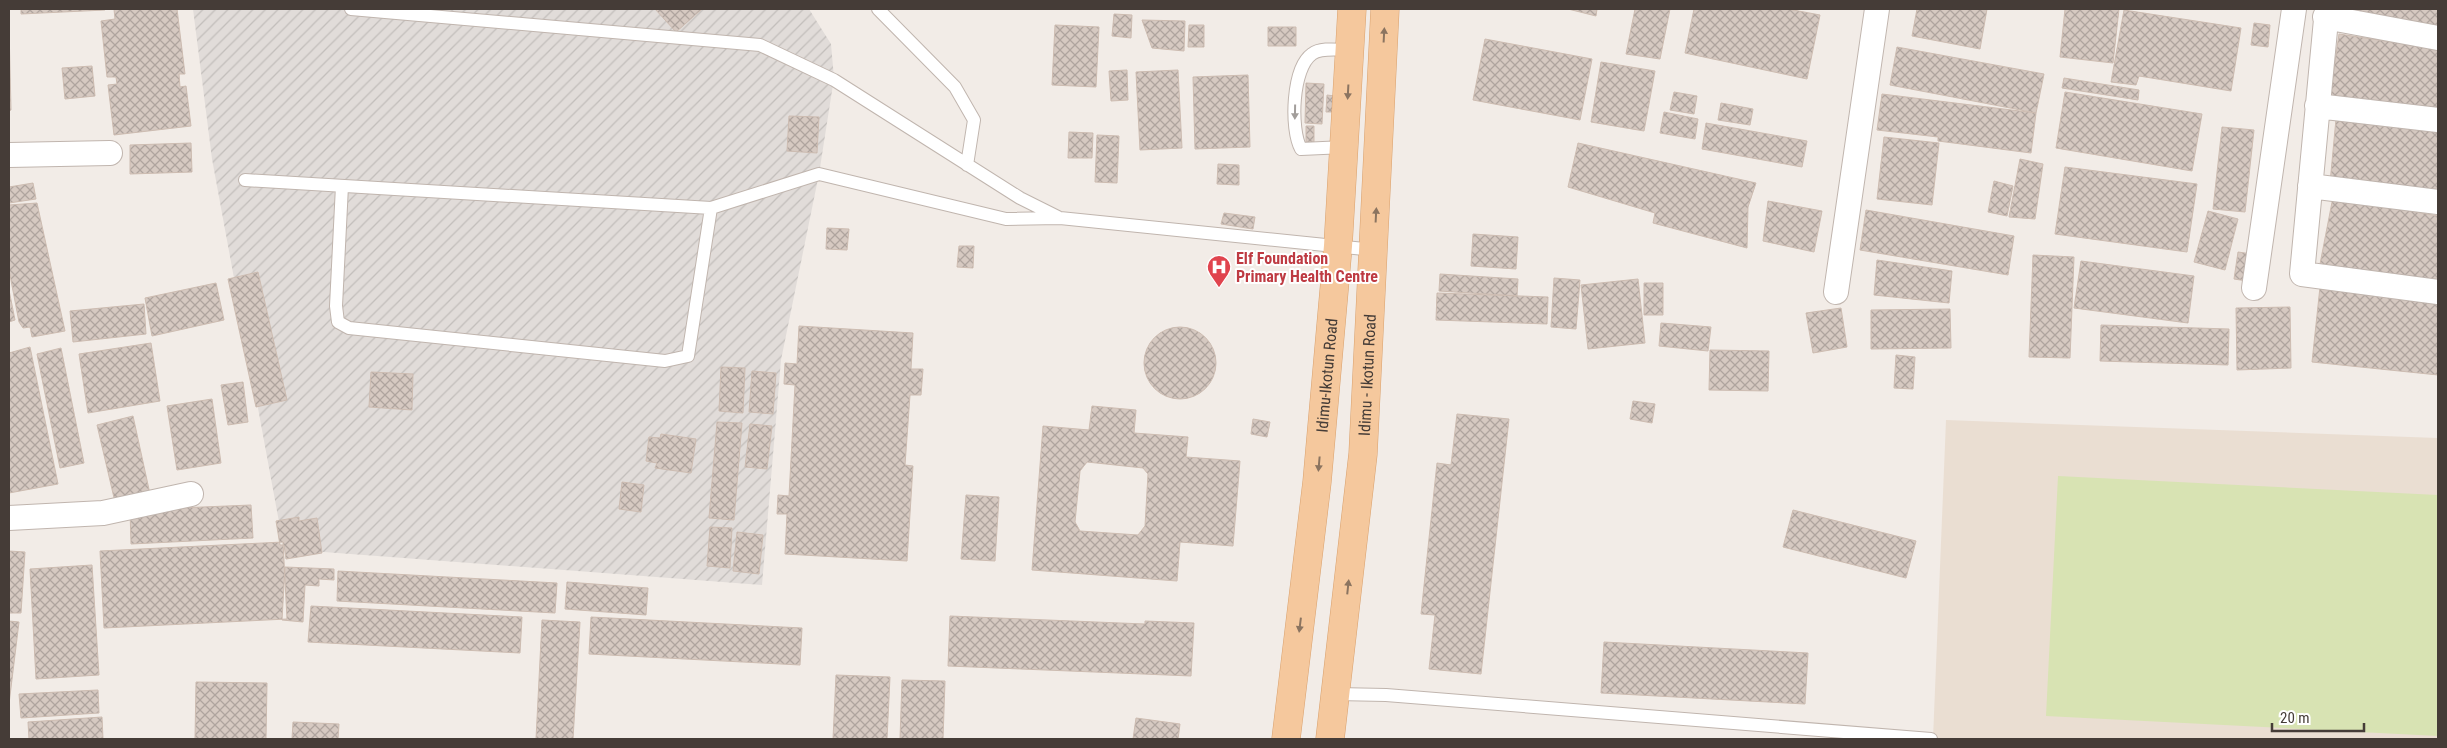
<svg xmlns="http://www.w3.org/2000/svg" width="2447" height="748" viewBox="0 0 2447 748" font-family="'Roboto Condensed',sans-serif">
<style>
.industrial{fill:url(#industrial-furrows)}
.education{fill:#eaded2}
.park{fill:#d8e3b3}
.building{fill:url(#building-cross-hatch);stroke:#cdbcb1;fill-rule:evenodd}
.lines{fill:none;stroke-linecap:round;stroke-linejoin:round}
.service-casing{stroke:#c0b5ae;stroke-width:14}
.minor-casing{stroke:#c0b5ae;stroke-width:26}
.primary-casing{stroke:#d9a16e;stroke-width:29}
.service{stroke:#fff;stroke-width:12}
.minor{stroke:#fff;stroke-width:24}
.primary{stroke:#f5c89d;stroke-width:28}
.oneway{fill:#8b7460}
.oneway2{fill:#a29e9b}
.labels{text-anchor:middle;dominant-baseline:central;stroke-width:4;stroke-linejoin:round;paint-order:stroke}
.health-label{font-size:16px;font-weight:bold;fill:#be3a42;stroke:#fff;text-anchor:start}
.street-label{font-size:16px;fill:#453c37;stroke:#fff}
</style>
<defs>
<pattern id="industrial-furrows" width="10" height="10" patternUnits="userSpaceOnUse" patternTransform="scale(1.25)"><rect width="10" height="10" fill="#e1dcd9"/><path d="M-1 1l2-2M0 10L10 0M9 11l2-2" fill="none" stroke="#c2bebb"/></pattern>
<pattern id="building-cross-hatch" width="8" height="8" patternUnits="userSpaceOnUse" patternTransform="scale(1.25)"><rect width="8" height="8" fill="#d6c9c1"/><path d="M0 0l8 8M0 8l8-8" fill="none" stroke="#afa49e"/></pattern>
</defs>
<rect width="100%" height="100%" fill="#f2ece7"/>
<path class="industrial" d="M 193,9 L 809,9 L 831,44 L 834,78 L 819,174 L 781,360 L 762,585 L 284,549 L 212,159 Z"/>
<path class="education" d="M 1946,420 L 2438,438 L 2438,739 L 1933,739 Z"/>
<path class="park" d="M 2058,476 L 2438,495 L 2438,736 L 2046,716 Z"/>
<path class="building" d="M 21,9 L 105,9 L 105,10 L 21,14 Z
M 114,9 L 177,9 L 185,74 L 179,74 L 180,87 L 186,86 L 191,126 L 114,135 L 108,85 L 117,84 L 116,77 L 107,77 L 101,21 L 115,19 Z
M 655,9 L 702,9 L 676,32 Z
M 1568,9 L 1597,9 L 1596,16 Z
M 1635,9 L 1670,9 L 1660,59 L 1626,54 Z
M 1694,9 L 1788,9 L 1820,15 L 1807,79 L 1685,53 Z
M 1917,9 L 1987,9 L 1980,49 L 1912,36 Z
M 2065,9 L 2119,9 L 2113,63 L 2060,57 Z
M 2335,9 L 2438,9 L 2438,32 Z
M 2124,10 L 2241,28 L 2231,91 L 2139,76 L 2136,85 L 2111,82 Z
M 1114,14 L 1132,15 L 1131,38 L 1112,36 Z
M 1142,20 L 1185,21 L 1184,51 L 1152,48 Z
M 2254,23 L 2270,25 L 2268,47 L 2251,45 Z
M 1055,25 L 1099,27 L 1096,87 L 1052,85 Z
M 1189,25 L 1204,25 L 1204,47 L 1188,47 Z
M 1268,27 L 1296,27 L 1296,46 L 1268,46 Z
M 9,28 L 11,110 L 9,111 Z
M 2339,34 L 2438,49 L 2438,112 L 2330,96 Z
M 1485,39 L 1592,59 L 1580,120 L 1473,100 Z
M 1897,47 L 2044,74 L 2036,113 L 1890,85 Z
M 1601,62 L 1655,71 L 1644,131 L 1591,122 Z
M 92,66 L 95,96 L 65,99 L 62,68 Z
M 1127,70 L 1128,100 L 1111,101 L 1109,71 Z
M 1178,70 L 1182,148 L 1140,150 L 1136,72 Z
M 1248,75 L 1250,147 L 1195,149 L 1193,77 Z
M 2064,78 L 2139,90 L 2138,100 L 2062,88 Z
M 1306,83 L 1324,84 L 1322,124 L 1305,123 Z
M 1674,92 L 1697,96 L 1694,114 L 1670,110 Z
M 2065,92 L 2202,114 L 2192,171 L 2056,148 Z
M 1882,94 L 2036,113 L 2031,153 L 1938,141 L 1938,137 L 1877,130 Z
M 1327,95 L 1335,96 L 1333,112 L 1326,112 Z
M 1721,103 L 1753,109 L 1750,125 L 1718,120 Z
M 1664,112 L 1698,119 L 1695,139 L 1660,133 Z
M 789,116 L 819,117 L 817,153 L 787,151 Z
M 2336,119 L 2438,129 L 2438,195 L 2330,183 Z
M 1706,123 L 1807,141 L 1802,167 L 1702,149 Z
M 1306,126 L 1314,126 L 1314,142 L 1306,142 Z
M 2222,127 L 2254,130 L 2245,212 L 2213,209 Z
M 1069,132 L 1093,133 L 1092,158 L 1068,158 Z
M 1097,135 L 1119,136 L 1117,183 L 1095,182 Z
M 1884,137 L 1939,143 L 1932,205 L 1877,199 Z
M 191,143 L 192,172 L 130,174 L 130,145 Z
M 1578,143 L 1756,183 L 1748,207 L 1747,248 L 1653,223 L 1655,213 L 1568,187 Z
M 2020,159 L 2043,164 L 2035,219 L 2009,217 Z
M 1218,164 L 1239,165 L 1239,185 L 1217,184 Z
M 2065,167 L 2197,184 L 2187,252 L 2055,234 Z
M 1994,181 L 2013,186 L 2007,216 L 1988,212 Z
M 33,183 L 36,199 L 9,203 L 9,187 Z
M 2333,197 L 2438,216 L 2438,286 L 2320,264 Z
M 1768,201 L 1822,211 L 1814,252 L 1763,241 Z
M 37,203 L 65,331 L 32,337 L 30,327 L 23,328 L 19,322 L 9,270 L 9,205 Z
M 1866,210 L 2014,236 L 2008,275 L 1860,250 Z
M 2208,211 L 2238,219 L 2225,270 L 2194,262 Z
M 1224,213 L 1255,217 L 1253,229 L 1221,224 Z
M 827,228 L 849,229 L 847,250 L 826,249 Z
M 1473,234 L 1518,237 L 1516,269 L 1471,266 Z
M 959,246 L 974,246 L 973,268 L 957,267 Z
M 2238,252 L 2252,254 L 2247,281 L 2234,279 Z
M 2033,255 L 2074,257 L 2070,358 L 2029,357 Z
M 1877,260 L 1952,271 L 1949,303 L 1874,295 Z
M 2081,261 L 2194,276 L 2188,323 L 2074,308 Z
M 258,272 L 287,400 L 256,407 L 228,279 Z
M 1440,274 L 1518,279 L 1517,296 L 1439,291 Z
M 1554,278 L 1580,280 L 1576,329 L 1551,327 Z
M 1638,279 L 1645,343 L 1588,349 L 1581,285 Z
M 216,283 L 224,320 L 152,336 L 145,298 Z
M 1644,283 L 1663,283 L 1663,315 L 1644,315 Z
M 2320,287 L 2438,299 L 2438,375 L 2312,362 Z
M 9,290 L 15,320 L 9,322 Z
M 1437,293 L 1548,297 L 1547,324 L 1436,320 Z
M 144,304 L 146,334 L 73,342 L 70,311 Z
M 2290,307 L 2291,368 L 2237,370 L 2236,308 Z
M 1841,308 L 1847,347 L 1813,353 L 1806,313 Z
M 1950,309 L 1951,348 L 1871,349 L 1871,310 Z
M 1661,323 L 1711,327 L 1708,351 L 1659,346 Z
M 2101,325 L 2229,329 L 2228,365 L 2100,361 Z
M 799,326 L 913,333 L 911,369 L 923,369 L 921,395 L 910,395 L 905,465 L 913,466 L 907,561 L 785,554 L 787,514 L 777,514 L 778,495 L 789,496 L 795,385 L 784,384 L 785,363 L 797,364 Z
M1144 363a36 36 0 1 1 72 0a36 36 0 1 1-72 0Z
M 151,343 L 160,401 L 88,413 L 79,354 Z
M 30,347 L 58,484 L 9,493 L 9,353 Z
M 61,348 L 84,463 L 60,468 L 37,354 Z
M 1710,350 L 1769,351 L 1768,391 L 1709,390 Z
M 1896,355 L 1915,357 L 1913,389 L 1894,388 Z
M 721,367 L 745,368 L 743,413 L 719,411 Z
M 752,371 L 776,373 L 773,414 L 749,412 Z
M 371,372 L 413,374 L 412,410 L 369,407 Z
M 243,382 L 248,422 L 228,425 L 221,385 Z
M 212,399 L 221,463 L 177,470 L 167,406 Z
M 1633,401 L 1655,404 L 1652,423 L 1630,419 Z
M 1092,406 L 1136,410 L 1134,433 L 1188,437 L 1186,457 L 1240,461 L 1233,546 L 1180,542 L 1177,581 L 1032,570 L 1043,426 L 1089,430 ZM 1087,462 L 1143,468 L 1148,474 L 1145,526 L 1138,535 L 1080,531 L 1075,522 L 1080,471 Z
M 1457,414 L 1509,419 L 1481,674 L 1429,669 L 1435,615 L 1421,614 L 1437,463 L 1451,465 Z
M 133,416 L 150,494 L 115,502 L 97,425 Z
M 1253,419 L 1270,422 L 1267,437 L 1251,434 Z
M 717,422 L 742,423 L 734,520 L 709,518 Z
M 750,424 L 772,426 L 767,469 L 745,467 Z
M 661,434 L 696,439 L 691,473 L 655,468 L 657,463 L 646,461 L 649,437 L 660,438 Z
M 622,482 L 644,485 L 641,512 L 619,509 Z
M 966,495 L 999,497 L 995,561 L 961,559 Z
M 251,505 L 253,538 L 131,544 L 130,510 Z
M 1793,510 L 1916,541 L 1906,578 L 1783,547 Z
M 299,517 L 299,521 L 317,518 L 322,553 L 286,559 L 284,545 L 280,545 L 276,521 Z
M 710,527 L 732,528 L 730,568 L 707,566 Z
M 737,532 L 763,535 L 759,574 L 733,571 Z
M 283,542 L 287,619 L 104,628 L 100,551 Z
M 9,551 L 25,552 L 21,613 L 9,613 Z
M 92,565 L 99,675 L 36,679 L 30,569 Z
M 285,567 L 334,569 L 334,580 L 319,579 L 319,586 L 305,585 L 303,622 L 282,620 Z
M 338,571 L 557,583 L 555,613 L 337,601 Z
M 567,582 L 648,588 L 646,615 L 565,609 Z
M 311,606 L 522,617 L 520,653 L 308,642 Z
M 950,616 L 1145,624 L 1145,621 L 1194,623 L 1191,676 L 948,666 Z
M 591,617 L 802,628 L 800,665 L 589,654 Z
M 542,620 L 580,622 L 573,739 L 536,739 Z
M 9,621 L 19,622 L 9,704 Z
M 1604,642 L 1808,653 L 1805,704 L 1601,693 Z
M 836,675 L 890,677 L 887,739 L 833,739 Z
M 902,680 L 945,681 L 943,739 L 900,739 Z
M 196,682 L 267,683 L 266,739 L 195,739 Z
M 98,690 L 99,713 L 21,718 L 19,694 Z
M 102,717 L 103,739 L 29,739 L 28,722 Z
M 1136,718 L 1180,724 L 1178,739 L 1133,739 Z
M 293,722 L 339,724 L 338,739 L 292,739 Z"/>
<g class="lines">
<g class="service-casing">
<path id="service" d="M 351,9 L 760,45 L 834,80 L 1020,198 L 1058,217
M 878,9 L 955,87 L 974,120 L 967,165
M 1345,147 L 1301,149 C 1290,129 1292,68 1312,54 C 1321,47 1339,50 1350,50
M 245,180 L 711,208 L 819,174 L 1006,219 L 1060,218 L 1374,250
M 342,186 L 336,306 L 338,322 L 349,328 L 665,361 L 688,356 L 711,208
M 1336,694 L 1386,695 L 1931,739"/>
</g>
<g class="minor-casing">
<path id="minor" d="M 2327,9 L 2302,274 L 2438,292
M 2325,17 L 2438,38
M 2317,106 L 2438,120
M 9,155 L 110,153
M 2310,186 L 2438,202
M 2254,288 L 2294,9
M 1836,292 L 1877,9
M 9,518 L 103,513 L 191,494"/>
</g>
<g class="primary-casing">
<g id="primary">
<path id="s1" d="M 1286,739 L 1317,482 L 1338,246 L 1352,9"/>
<path id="s2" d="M 1330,739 L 1363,454 L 1385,9"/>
</g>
</g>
<use href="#service" class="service"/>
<use href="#minor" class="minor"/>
<use href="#primary" class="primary"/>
</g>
<defs><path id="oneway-solid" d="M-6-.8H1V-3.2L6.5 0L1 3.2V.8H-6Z" transform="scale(1.25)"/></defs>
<g class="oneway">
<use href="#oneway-solid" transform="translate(1384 35) rotate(-87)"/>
<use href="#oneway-solid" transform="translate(1348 92) rotate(93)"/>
<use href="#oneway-solid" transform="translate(1376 215) rotate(-87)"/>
<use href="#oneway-solid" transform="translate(1319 464) rotate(95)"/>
<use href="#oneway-solid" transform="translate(1348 587) rotate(-84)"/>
<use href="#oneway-solid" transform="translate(1300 625) rotate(97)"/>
</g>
<use class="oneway2" href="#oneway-solid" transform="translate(1295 112) rotate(91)"/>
<defs>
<g id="hospital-pin" transform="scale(1.25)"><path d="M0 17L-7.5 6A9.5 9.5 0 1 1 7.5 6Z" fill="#e0444e" stroke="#fff"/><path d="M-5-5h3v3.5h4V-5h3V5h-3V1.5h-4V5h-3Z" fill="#fff"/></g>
</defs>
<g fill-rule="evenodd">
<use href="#hospital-pin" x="1219" y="267"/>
</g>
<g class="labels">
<g class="health-label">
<text x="1236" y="258">Elf Foundation<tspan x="1236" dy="18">Primary Health Centre</tspan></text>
</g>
<g class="street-label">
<text stroke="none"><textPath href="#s1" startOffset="366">Idimu-Ikotun Road</textPath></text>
<text stroke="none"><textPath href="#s2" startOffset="366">Idimu - Ikotun Road</textPath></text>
</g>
</g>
<rect width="2447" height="748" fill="none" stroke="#453c37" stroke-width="20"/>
<path d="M2272 723v8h92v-8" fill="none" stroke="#453c37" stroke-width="2.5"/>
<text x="2280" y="723" font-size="15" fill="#453c37" stroke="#ffffff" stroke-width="4" paint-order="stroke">20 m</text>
</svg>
